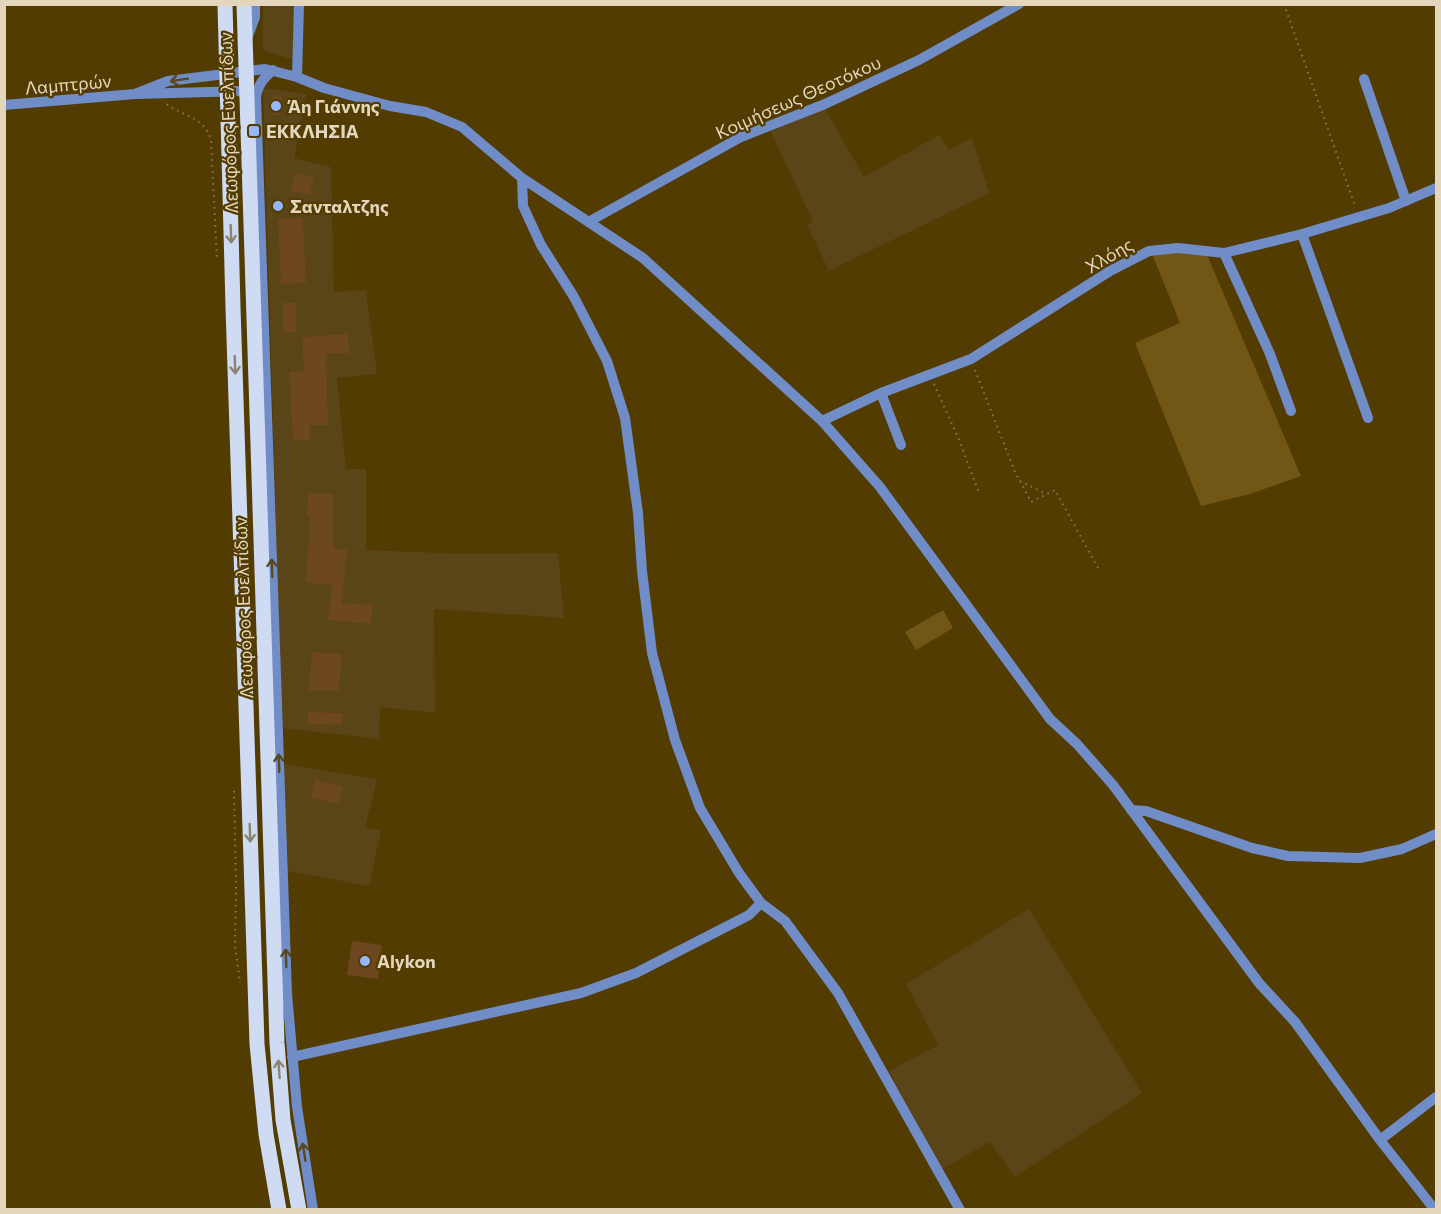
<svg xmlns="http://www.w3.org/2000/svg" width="1441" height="1214" viewBox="0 0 1441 1214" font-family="Commissioner,sans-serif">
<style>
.built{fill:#594517}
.green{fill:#715616}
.building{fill:#6d4720}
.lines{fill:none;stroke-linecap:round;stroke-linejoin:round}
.path{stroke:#8c7a4d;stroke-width:2;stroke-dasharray:1.5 4.5;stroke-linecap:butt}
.minor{stroke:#718dc7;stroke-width:10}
.major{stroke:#cfdbf3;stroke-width:15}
.oneway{stroke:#574820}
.oneway2{stroke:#8a846e}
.poi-dot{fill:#95b7fd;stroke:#523c02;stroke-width:2}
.labels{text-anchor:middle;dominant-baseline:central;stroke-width:4.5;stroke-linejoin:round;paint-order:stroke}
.street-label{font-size:18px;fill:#e3d6bc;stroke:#523c02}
.poi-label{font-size:18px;font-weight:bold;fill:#e3d6bc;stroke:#523c02;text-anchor:start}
</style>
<rect width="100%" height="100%" fill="#523c02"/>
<path class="built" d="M 263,5 L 296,5 L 300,62 L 263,50 Z
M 263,88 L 306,94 L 294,158 L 331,167 L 334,292 L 366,290 L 377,374 L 337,378 L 346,469 L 366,469 L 366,550 L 465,554 L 558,553 L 564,618 L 434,609 L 435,713 L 380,707 L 379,739 L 282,728 Z
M 825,109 L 864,177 L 939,135 L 949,150 L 972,138 L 989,193 L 829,271 L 807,225 L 813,222 L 770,130 Z
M 284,764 L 377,779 L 365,828 L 381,830 L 369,886 L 288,871 Z
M 1029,909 L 1142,1093 L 1015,1177 L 990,1142 L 942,1169 L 889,1071 L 938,1045 L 906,984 Z"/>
<path class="green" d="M 1191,252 L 1208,257 L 1301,476 L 1250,494 L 1201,506 L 1135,343 L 1180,323 L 1152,254 Z
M 943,610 L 953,628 L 916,650 L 905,632 Z"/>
<path class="building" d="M 273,95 L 282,97 L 279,116 L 270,114 Z
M 295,173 L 314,177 L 310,195 L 291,191 Z
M 303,218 L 306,283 L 281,284 L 278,219 Z
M 283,303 L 296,303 L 296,332 L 283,332 Z
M 348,334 L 349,353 L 326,354 L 328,425 L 310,425 L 310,440 L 293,440 L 289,372 L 304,371 L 302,337 Z
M 308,494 L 333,494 L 333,549 L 347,550 L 342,603 L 373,605 L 371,624 L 328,620 L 332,585 L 305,583 L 310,530 L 310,516 L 307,516 Z
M 312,652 L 342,654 L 339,691 L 309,690 Z
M 308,712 L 343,713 L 342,725 L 308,724 Z
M 315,780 L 343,787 L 338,804 L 311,797 Z
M 352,941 L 382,945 L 378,979 L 347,975 Z"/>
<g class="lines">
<path class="path" d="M 1284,4 L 1355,206
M 167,104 C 183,117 205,117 211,140 L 217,261
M 975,370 L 1015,472 L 1031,502 L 1055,490 L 1098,568
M 934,384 L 960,442 L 979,493
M 1020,481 L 1046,494
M 234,791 L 236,887 L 235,945 L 240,983"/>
<path class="minor" d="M 248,36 L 255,17 L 255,4
M 273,70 C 264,78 258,84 256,97 L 287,994 L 297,1107 L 313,1210
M 297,77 L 299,4
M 1364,79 L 1406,201
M 135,94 L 168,81 L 265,69 L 297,77 L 324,88 L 390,106 L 426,112 L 462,127 L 522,178 L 643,258 L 822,421 L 880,487 L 1050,719 L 1077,744 L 1113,785 L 1259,983 L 1295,1022 L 1380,1140 L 1435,1210
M 4,105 L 135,94 L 247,91
M 522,178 L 523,206 L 541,245 L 574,297 L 607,361 L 625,418 L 638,513 L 642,571 L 652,653 L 675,740 L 700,808 L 739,873 L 761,903 L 785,921 L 838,993 L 960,1210
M 590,221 L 741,137 L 825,104 L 919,60 L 1019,4
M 1302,234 L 1368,418
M 1224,253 L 1270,354 L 1291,411
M 881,393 L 901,445
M 822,421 L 881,393 L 971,359 L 1110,271 L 1149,251 L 1178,248 L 1224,253 L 1302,234 L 1389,208 L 1436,188
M 1131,810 L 1146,811 L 1252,848 L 1288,856 L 1360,858 L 1402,849 L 1436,834
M 292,1057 L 581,993 L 636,973 L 749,915 L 761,903
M 1380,1140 L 1436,1097"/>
<path class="major" d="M 225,4 L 233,307 L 257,1044 L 266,1134 L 279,1210
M 244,4 L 277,1043 L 283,1120 L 299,1210"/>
</g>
<defs><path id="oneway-shaft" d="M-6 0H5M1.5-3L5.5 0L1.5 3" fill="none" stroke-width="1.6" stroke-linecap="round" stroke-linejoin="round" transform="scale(1.5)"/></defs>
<g class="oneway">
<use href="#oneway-shaft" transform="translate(179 80) rotate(171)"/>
<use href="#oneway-shaft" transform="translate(272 568) rotate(-92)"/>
<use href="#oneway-shaft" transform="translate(279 763) rotate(-92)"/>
<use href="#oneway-shaft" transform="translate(286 958) rotate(-92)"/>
<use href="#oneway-shaft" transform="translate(304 1152) rotate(-99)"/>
</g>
<g class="oneway2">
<use href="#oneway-shaft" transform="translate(231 234) rotate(88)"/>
<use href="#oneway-shaft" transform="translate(235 365) rotate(88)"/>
<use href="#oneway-shaft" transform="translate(250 833) rotate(88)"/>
<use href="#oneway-shaft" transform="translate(279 1069) rotate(-94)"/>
</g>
<g class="poi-dot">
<circle cx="276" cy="106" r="6"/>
<rect x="248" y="125" width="12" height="12" rx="3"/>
<circle cx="278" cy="206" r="6"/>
<circle cx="365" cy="961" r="6"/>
</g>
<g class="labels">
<g class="street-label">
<text transform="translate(68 84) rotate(-5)">Λαμπτρών</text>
<text transform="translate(798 97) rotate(-24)">Κοιμήσεως Θεοτόκου</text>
<text transform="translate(228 123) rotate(-92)">Λεωφόρος Ευελπίδων</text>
<text transform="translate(1109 255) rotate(-30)">Χλόης</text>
<text transform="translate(243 608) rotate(-92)">Λεωφόρος Ευελπίδων</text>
</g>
<g class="poi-label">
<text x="288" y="106">Άη Γιάννης</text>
<text x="266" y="131">ΕΚΚΛΗΣΙΑ</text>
<text x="290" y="206">Σανταλτζης</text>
<text x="377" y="961">Alykon</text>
</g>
</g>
<rect width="1441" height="1214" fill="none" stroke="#e3d6bc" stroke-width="12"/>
</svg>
